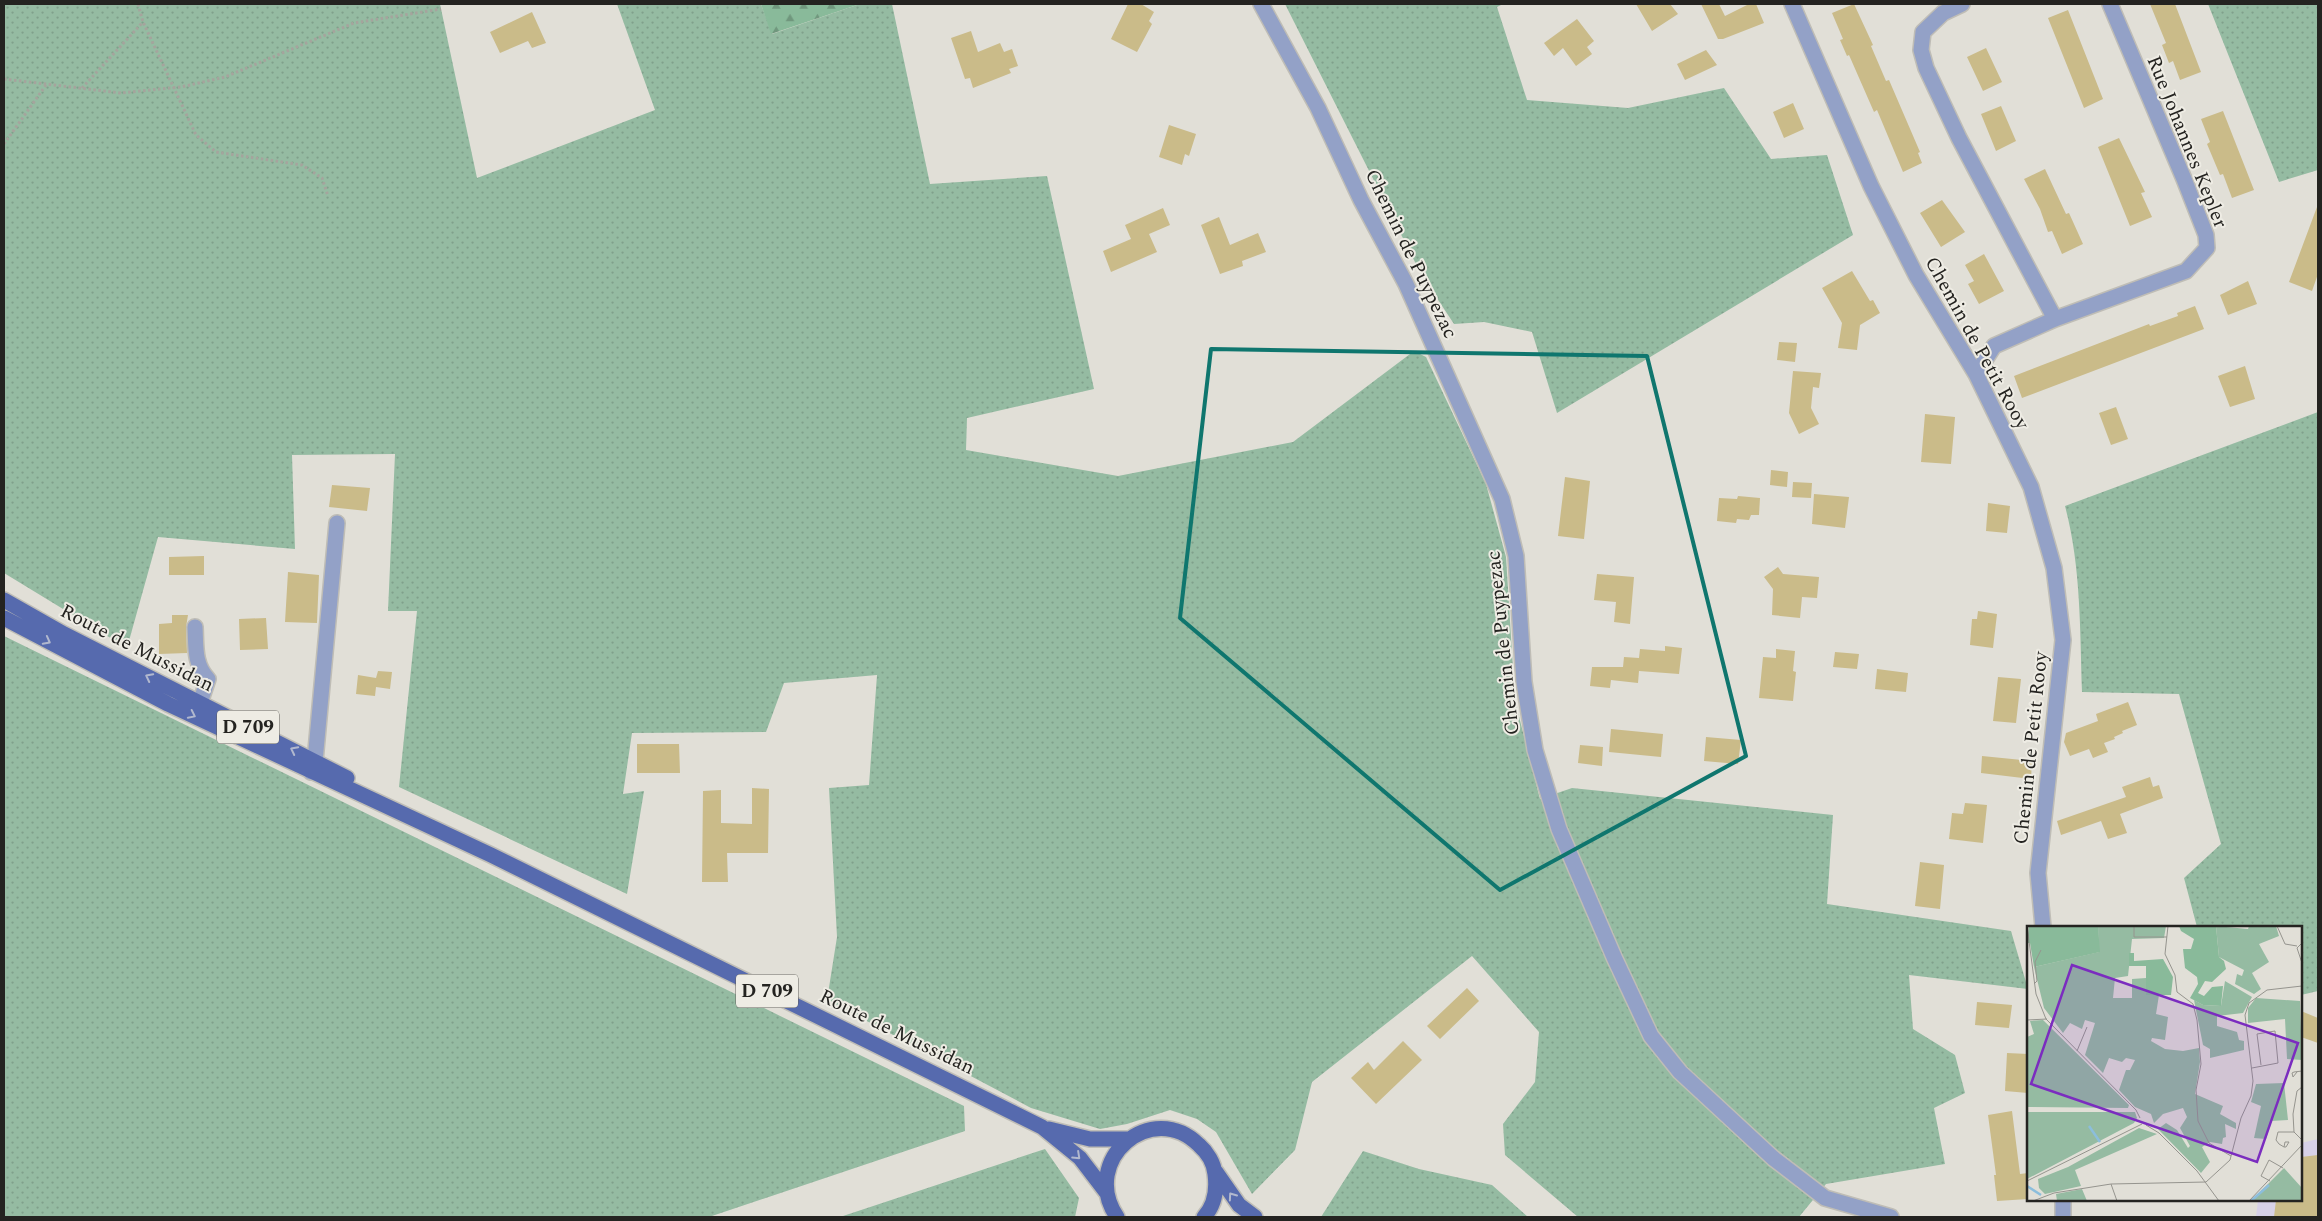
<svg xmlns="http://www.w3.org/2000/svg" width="2322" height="1221" viewBox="0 0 2322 1221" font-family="Spectral,serif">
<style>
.commercial{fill:#d7d1e7}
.grass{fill:url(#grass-dots)}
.forest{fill:url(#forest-firs)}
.building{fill:#cabb89}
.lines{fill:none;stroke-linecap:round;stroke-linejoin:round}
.minor-casing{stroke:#bfbdb6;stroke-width:18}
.major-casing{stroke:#bfbdb6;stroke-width:18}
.path{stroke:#a5a49d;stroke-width:3;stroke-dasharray:2.5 2.5;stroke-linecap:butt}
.minor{stroke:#93a1c7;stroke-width:15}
.major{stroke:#566aae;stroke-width:15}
.oneway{stroke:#b1b8ce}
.marked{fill:none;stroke:#0f766e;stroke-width:4;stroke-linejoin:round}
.labels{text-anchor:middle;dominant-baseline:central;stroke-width:4;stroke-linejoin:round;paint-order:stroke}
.shield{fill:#eeece4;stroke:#615f5b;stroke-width:1}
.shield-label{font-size:19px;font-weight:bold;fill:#242320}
.street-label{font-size:20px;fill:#242320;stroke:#eeece4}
.inset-river{fill:none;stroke:#8cbedc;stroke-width:2.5}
.inset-road{fill:none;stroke:#95948e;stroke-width:1}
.view{fill:#7b2cbf;fill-opacity:0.15;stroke:#7b2cbf;stroke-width:2.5}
.inset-edge{fill:none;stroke:#242320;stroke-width:2.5}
</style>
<defs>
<pattern id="grass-dots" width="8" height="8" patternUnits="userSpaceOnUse" patternTransform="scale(1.25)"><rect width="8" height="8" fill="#95bba2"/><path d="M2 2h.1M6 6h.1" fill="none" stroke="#80a08b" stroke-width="1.8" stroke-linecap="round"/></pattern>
<pattern id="forest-firs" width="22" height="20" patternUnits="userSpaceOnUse" patternTransform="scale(1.25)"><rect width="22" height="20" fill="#89ba9a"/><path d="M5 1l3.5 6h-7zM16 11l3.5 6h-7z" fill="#70977d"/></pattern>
</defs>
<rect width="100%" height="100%" fill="#e1dfd7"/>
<path class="commercial" d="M 2318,1139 L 2318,1217 L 2256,1217 L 2258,1200 L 2301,1200 L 2301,1143 Z"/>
<path class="grass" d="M 4,4 L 440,4 L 477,178 L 655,110 L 617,4 L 761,4 L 772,34 L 860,4 L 892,4 L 930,184 L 1047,176 L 1094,389 L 967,418 L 966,450 L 1118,476 L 1293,442 L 1414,351 L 1426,357 L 1486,484 L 1506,557 L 1515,701 L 1540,799 L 1572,788 L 1833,815 L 1827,904 L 2011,931 L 2028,989 L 1909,975 L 1913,1029 L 1955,1055 L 1965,1093 L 1934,1108 L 1945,1164 L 1826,1184 L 1799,1217 L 1578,1217 L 1505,1155 L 1503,1124 L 1535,1082 L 1539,1032 L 1472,956 L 1312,1082 L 1295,1150 L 1252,1194 L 1216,1132 L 1197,1119 L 1170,1110 L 1127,1124 L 1100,1129 L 1031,1108 L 827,1000 L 837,937 L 829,788 L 869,785 L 877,675 L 784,683 L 766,732 L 632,733 L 623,794 L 644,791 L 627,894 L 399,787 L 417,611 L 388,611 L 395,454 L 292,455 L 295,549 L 158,537 L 127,648 L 4,573 Z
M 1285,4 L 1503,4 L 1497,7 L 1527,100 L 1628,108 L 1724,88 L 1771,159 L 1827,155 L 1853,235 L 1557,413 L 1532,332 L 1484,322 L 1454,324 L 1421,274 Z
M 2208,4 L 2318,4 L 2318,170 L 2279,182 Z
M 2318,412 L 2318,991 L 2301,995 L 2301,927 L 2197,927 L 2184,878 L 2221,844 L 2179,694 L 2082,692 C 2080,629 2081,566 2065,506 Z
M 4,636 L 964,1106 L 965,1131 L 709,1217 L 4,1217 Z
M 1045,1149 L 1079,1198 L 1075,1217 L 840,1217 Z
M 1363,1151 L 1419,1169 L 1492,1185 L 1528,1217 L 1321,1217 Z"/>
<path class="forest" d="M 761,4 L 860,4 L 771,34 Z"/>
<path class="building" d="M 1128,4 L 1141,4 L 1154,12 L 1149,21 L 1152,24 L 1137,52 L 1111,39 Z
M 1636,4 L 1670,4 L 1678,14 L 1652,31 Z
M 1701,4 L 1719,4 L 1725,16 L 1749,4 L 1756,4 L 1764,23 L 1723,39 L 1718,39 Z
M 1854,4 L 1873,45 L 1871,46 L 1886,81 L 1889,80 L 1920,152 L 1918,153 L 1922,163 L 1903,172 L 1877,110 L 1874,112 L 1849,55 L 1847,56 L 1840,40 L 1843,39 L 1832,13 Z
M 2150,4 L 2175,4 L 2201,72 L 2180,80 L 2173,61 L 2169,63 L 2162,45 L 2166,43 Z
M 2068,10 L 2103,99 L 2084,108 L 2048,18 Z
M 532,12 L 546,43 L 532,48 L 528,41 L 500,53 L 490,32 Z
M 1577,19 L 1594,41 L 1587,47 L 1592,54 L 1576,66 L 1563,48 L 1554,56 L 1544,43 Z
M 971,31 L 978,52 L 1000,43 L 1004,52 L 1012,49 L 1018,66 L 1009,69 L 1011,73 L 973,88 L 970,78 L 965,79 L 951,38 Z
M 1986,48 L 2002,82 L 1983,91 L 1967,57 Z
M 1706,50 L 1717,65 L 1685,80 L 1677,64 Z
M 1793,103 L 1804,129 L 1784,138 L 1773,112 Z
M 2001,106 L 2016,141 L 1996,151 L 1981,114 Z
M 2223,111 L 2254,190 L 2232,198 L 2223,174 L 2220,175 L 2207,144 L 2210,142 L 2201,119 Z
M 1169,125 L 1196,134 L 1189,156 L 1185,154 L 1182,165 L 1159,157 Z
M 2119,138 L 2145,192 L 2141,193 L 2152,217 L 2130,226 L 2098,147 Z
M 2045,169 L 2066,214 L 2069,213 L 2083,244 L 2062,254 L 2052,231 L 2048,232 L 2040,209 L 2024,179 Z
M 1942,200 L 1965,232 L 1941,247 L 1920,213 Z
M 2317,207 L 2318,274 L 2312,291 L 2289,282 Z
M 1163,208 L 1170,225 L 1149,234 L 1157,252 L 1111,272 L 1103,251 L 1131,239 L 1125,225 Z
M 1219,217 L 1230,245 L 1258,233 L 1266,252 L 1242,261 L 1243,266 L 1220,274 L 1201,225 Z
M 1984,254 L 2004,291 L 1979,304 L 1968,284 L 1974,281 L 1965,265 Z
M 1852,271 L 1870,301 L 1873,300 L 1880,313 L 1860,325 L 1857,350 L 1838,348 L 1842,323 L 1822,288 Z
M 2248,281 L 2257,304 L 2228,315 L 2220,295 Z
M 2195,306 L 2204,329 L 2022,398 L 2014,376 L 2149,324 L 2150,326 L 2178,316 L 2177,313 Z
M 1779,342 L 1797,343 L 1795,362 L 1777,360 Z
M 2245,366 L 2255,399 L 2230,407 L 2218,376 Z
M 1793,371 L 1821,373 L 1819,388 L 1813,387 L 1811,408 L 1819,424 L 1799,434 L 1789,413 Z
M 2116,407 L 2128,439 L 2111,445 L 2099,413 Z
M 1925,414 L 1955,417 L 1951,464 L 1921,462 Z
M 1771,470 L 1788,472 L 1787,487 L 1770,485 Z
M 1565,477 L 1590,481 L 1584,539 L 1558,536 Z
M 1793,482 L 1812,483 L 1811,498 L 1792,497 Z
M 332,485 L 370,488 L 367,511 L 329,507 Z
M 1814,494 L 1849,497 L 1845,528 L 1812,524 Z
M 1738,496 L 1760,498 L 1759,515 L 1751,515 L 1749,520 L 1737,519 L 1736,523 L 1717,521 L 1719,498 L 1737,499 Z
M 1988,503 L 2010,506 L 2007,533 L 1986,531 Z
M 204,556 L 204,575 L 169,575 L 169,557 Z
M 1778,567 L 1783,574 L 1819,577 L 1817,598 L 1802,597 L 1800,618 L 1772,615 L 1773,589 L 1764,577 Z
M 288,572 L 319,575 L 317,623 L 285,622 Z
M 1597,574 L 1634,577 L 1630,624 L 1614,622 L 1616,602 L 1594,600 Z
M 1978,611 L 1997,614 L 1993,648 L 1970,645 L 1972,619 L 1977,619 Z
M 172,615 L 188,615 L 186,627 L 187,653 L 159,654 L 159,624 L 172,623 Z
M 266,618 L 268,649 L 240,650 L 239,619 Z
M 1665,646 L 1682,648 L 1679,674 L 1639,671 L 1638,683 L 1611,680 L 1610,688 L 1590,686 L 1592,667 L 1623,667 L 1624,657 L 1639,658 L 1640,649 L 1665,651 Z
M 1776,649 L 1795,651 L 1793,671 L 1796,672 L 1793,701 L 1759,698 L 1763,657 L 1776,658 Z
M 1835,652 L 1859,654 L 1857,669 L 1833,667 Z
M 1877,669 L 1908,673 L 1906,692 L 1875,689 Z
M 378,671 L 392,672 L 390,689 L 376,687 L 375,696 L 356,694 L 358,675 L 376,678 Z
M 1998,677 L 2021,679 L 2016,723 L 1993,721 Z
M 2128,702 L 2137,725 L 2122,731 L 2123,733 L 2114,737 L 2115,739 L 2104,743 L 2108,752 L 2093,758 L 2089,749 L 2070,756 L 2064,742 L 2066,733 L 2098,721 L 2096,714 Z
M 1611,729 L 1663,734 L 1661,757 L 1609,752 Z
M 1706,737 L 1741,740 L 1738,764 L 1704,761 Z
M 637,744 L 679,744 L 680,773 L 637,773 Z
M 1580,745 L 1603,747 L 1602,766 L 1578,763 Z
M 1982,756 L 2032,761 L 2031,779 L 1981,773 Z
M 2150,777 L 2153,787 L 2159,785 L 2163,798 L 2120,814 L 2127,833 L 2108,839 L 2101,821 L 2061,835 L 2057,821 L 2126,797 L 2122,787 Z
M 752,788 L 769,789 L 768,853 L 727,853 L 728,882 L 702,882 L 703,791 L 721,790 L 721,823 L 752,824 Z
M 1965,803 L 1987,805 L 1983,843 L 1949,839 L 1952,813 L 1963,814 Z
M 1920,862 L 1944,865 L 1940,909 L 1915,906 Z
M 1467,988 L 1479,1001 L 1440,1039 L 1427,1026 Z
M 1977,1002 L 2012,1005 L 2009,1028 L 1975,1025 Z
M 2301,1011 L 2318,1018 L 2318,1043 L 2301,1037 Z
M 1403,1041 L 1422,1060 L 1376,1104 L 1351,1078 L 1368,1062 L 1374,1070 Z
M 2007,1053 L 2028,1054 L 2028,1093 L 2005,1091 Z
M 2012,1111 L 2020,1174 L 2028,1173 L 2028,1199 L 1997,1201 L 1994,1175 L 1996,1175 L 1988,1115 Z
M 2318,1155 L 2318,1217 L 2274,1217 L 2276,1200 L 2301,1200 L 2301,1157 Z"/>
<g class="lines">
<g class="minor-casing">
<path id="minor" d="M 1261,4 L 1318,108 L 1361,200 L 1406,284 L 1502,499 L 1516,556 L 1524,682 L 1535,750 L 1559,829 L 1614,957 L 1651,1036 L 1680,1072 L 1773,1158 L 1825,1198 L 1891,1217
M 1792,4 L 1871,186 L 1916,275 L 1976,374 L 2031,487 L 2054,568 L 2063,640 L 2038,873 L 2043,927
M 1962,4 L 1943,13 L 1923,32 L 1921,50 L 1926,68 L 1959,138 L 2055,319
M 1976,374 L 1994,346 L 2055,319 L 2186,271 L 2207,248 L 2206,235 L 2184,179 L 2110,4
M 195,627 C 196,646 194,665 208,679 L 200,703
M 311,772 L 315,761 L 337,523
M 2063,1200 L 2063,1217"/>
</g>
<g class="major-casing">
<path id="major" d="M 4,600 L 64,634 L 347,778
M 4,618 L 168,704 L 491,855 L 1042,1127 L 1080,1158 L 1106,1192
M 1049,1129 L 1090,1139 L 1130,1139
M 1216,1172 L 1239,1205 L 1255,1217
M 1117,1217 C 1079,1160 1152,1098 1199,1145 C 1207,1152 1214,1163 1215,1174 C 1217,1189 1215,1205 1204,1217"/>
</g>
<path class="path" d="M 138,4 L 143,22 L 196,135 L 216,152 L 302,165 L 322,178 L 328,196
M 4,79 L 121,93 L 181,87 L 225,77 L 354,23 L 441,9
M 82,88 L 143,22
M 4,144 L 46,85"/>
<use href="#minor" class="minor"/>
<use href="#major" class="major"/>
</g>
<defs><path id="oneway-chevron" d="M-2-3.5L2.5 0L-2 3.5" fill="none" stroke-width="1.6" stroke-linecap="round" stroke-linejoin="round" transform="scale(1.25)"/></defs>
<g class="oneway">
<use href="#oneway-chevron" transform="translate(47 641) rotate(28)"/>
<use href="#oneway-chevron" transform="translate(149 677) rotate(-153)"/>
<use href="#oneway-chevron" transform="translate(192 715) rotate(26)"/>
<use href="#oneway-chevron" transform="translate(294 750) rotate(-153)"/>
<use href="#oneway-chevron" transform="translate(1077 1156) rotate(43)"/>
<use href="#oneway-chevron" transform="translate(1232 1196) rotate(-125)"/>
</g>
<path class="marked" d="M 1211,349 L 1647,356 L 1746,756 L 1500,890 L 1180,618 Z"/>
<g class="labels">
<g class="shield">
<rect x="217" y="710.5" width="62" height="33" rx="4"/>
<rect x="736" y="974.5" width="62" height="33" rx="4"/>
</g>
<g class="shield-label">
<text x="248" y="727">D 709</text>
<text x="767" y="991">D 709</text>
</g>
<g class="street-label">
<text transform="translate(2187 142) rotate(68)">Rue Johannes Kepler</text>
<text transform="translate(1411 254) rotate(64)">Chemin de Puypezac</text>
<text transform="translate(1977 343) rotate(61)">Chemin de Petit Rooy</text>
<text transform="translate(1503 643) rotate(-96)">Chemin de Puypezac</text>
<text transform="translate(137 648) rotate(27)">Route de Mussidan</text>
<text transform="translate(2031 748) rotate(-84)">Chemin de Petit Rooy</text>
<text transform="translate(897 1032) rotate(26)">Route de Mussidan</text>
</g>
</g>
<g transform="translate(2027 926)">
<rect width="275" height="275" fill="#e1dfd7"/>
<path d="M 71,0 L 139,0 L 137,12 L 105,13 L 101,50 L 88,52 L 86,72 L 105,72 L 105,53 L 119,52 L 119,68 L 132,69 L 129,88 L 141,91 L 138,114 L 125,112 L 124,115 L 138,123 L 156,125 L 172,122 L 173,136 L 168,168 L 196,180 L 193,188 L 209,197 L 209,203 L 198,198 L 199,211 L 196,212 L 195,218 L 183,216 L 175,221 L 183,236 L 174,247 L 131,203 L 139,197 L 150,204 L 161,222 L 163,220 L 153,202 L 160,191 L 156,182 L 136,188 L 127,197 L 124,188 L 108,181 L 92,164 L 99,144 L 103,144 L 108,134 L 99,132 L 95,136 L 82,132 L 76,147 L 58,129 L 68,97 L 58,94 L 55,103 L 43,97 L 36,107 L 17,82 L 7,41 L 72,26 ZM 189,0 L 221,3 L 222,0 L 249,0 L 252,10 L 232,18 L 242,36 L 225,47 L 234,63 L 227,68 L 208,58 L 210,48 L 215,50 L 217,44 L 192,31 ZM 198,55 L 225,71 L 216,87 L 190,90 L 190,100 L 210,106 L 212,114 L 217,115 L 217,124 L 183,132 L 183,123 L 176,119 L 167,74 L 176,79 L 194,80 ZM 229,72 L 273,75 L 275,134 L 260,133 L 258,93 L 221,97 L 221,82 ZM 16,94 L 102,179 L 101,182 L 0,181 L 0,111 L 7,108 L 3,95 ZM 257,157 L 261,194 L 244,195 L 239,213 L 227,212 L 234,180 L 224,176 L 229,158 ZM 0,186 L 108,186 L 110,192 L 107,197 L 0,253 ZM 112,202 L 130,208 L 48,244 L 54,260 L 18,268 L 12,262 L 11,253 L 41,241 ZM 257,242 L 275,262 L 275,275 L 224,275 ZM 55,263 L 60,275 L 30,275 L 29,268 Z" fill="#95bba2"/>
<path d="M 2,0 L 71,0 L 73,26 L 7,41 L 3,17 L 0,17 ZM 152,0 L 189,0 L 192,31 L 197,35 L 199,43 L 185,56 L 178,55 L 171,67 L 177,70 L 185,61 L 196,60 L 194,80 L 176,79 L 163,72 L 171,58 L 170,51 L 158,42 L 156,23 L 164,23 L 167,13 L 154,5 ZM 102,27 L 107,27 L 107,35 L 136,33 L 146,51 L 144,69 L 119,69 L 119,40 L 102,40 Z" fill="#89ba9a"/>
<path class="inset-river" d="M 62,200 L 73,216M 0,260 L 14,269M 224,275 L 242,259"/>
<path class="inset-road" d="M 0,0 L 9,68 L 19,93 L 109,184 L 113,192M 107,0 L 107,11 L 140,11M 141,0 L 138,28 L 148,49 L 150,66 L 166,78 L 170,94 L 174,138 L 169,164 L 171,195 L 182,217 L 204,230M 250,0 L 258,18 L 270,20M 275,17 L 270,22 L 275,37M 7,58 L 10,55 L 8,36 L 14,24M 0,94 L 20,93M 50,125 L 60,101M 225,142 L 251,137 L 248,105 L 230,108 L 234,139M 270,146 L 266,151 L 265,147 L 267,146 L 275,145M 275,161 L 270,165 L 266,188 L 267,206 L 275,214M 119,199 L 132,207 L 170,245 L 192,275M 257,221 L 258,216 L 262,216 L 259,221 L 257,221 L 252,218 L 249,214 L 251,206 L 267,206M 0,255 L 115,198M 243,255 L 234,250 L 242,234 L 256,242M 84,258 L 90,275M 6,275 L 27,267 L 84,258 L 179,256 L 203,234 L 214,192 L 224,170 L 226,155 L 218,89 L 222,77 L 240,64 L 275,60M 222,275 L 275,219"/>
<path class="view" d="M 45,39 L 271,117 L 230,236 L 4,158 Z"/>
<rect width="275" height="275" class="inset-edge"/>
</g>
<rect width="2322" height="1221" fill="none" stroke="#242320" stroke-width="10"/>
</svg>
